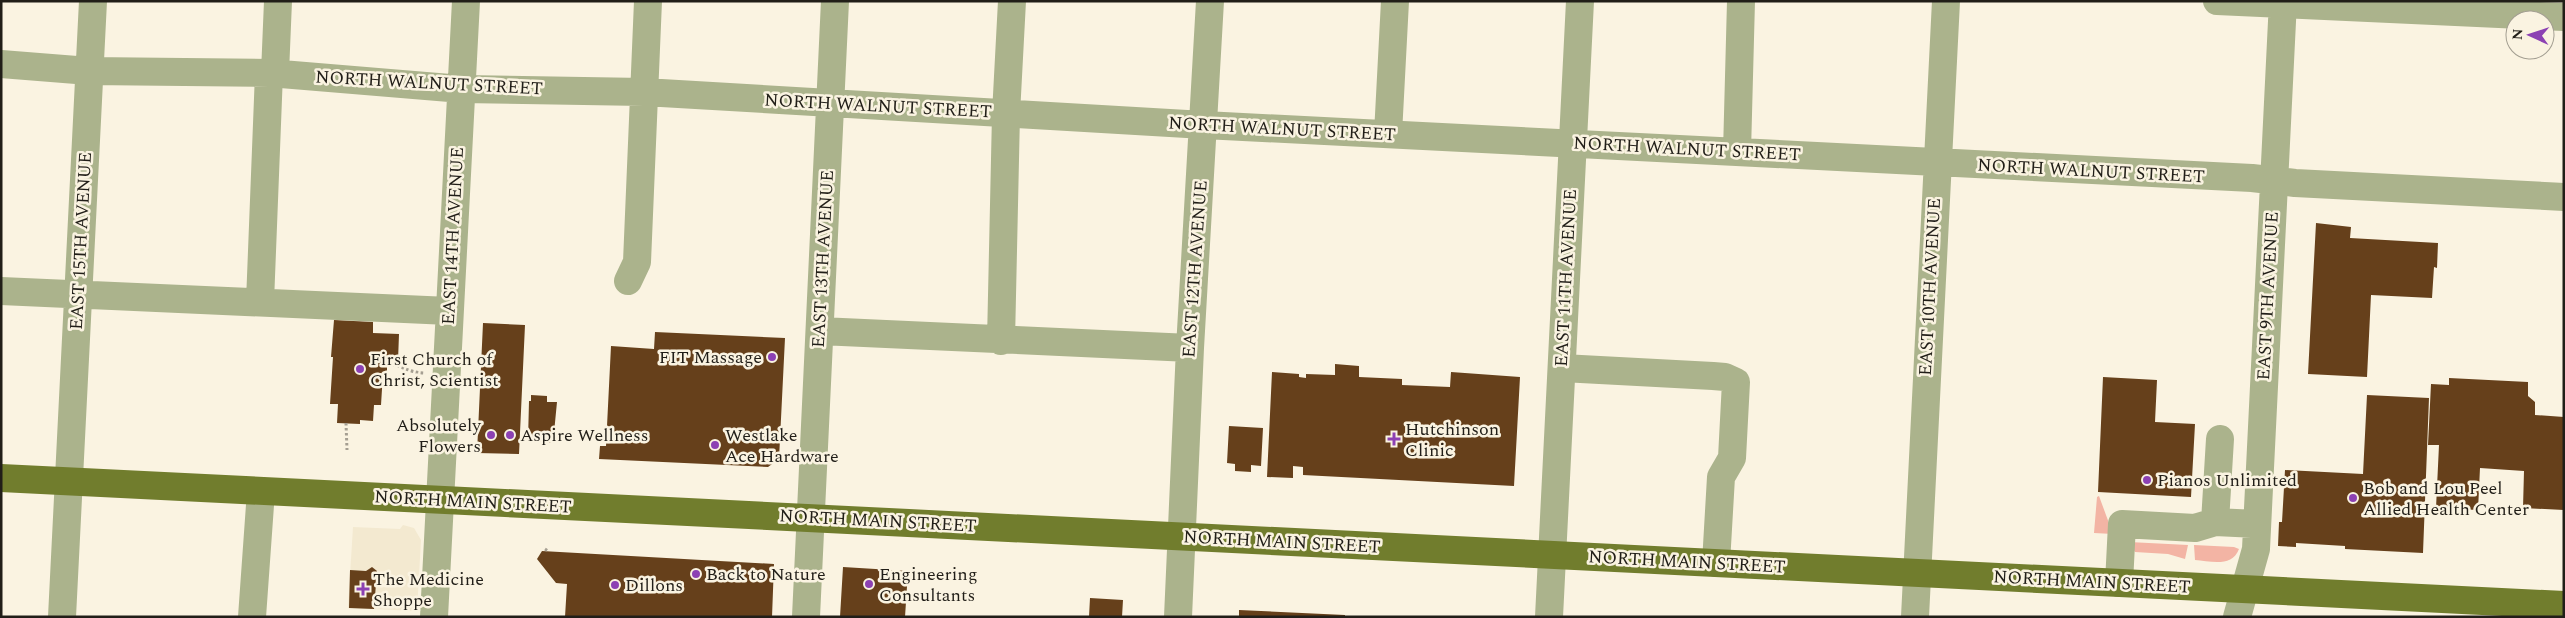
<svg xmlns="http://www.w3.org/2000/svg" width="2565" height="618" viewBox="0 0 2565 618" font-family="Spectral,serif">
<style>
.built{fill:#f3e9d0}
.green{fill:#f3b4a4}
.building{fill:#66401b}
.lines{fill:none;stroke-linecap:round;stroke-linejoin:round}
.path{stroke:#a59f92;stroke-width:3;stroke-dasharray:2.5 2.5;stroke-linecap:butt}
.minor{stroke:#abb38c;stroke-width:28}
.major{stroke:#717d2d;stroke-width:28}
.poi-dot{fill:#8c41b3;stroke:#faf3e1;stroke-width:2}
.labels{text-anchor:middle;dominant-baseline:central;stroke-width:5;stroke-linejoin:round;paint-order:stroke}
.street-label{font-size:18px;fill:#211e18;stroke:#faf3e1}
.poi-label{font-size:18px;fill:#211e18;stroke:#faf3e1;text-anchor:start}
</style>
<rect width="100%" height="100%" fill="#faf3e1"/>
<path class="built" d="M 403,525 L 414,528 L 421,540 L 417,611 L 348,608 L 353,527 L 400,529 Z"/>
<path class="green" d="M 2099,496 L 2113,534 L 2094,533 L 2097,497 Z
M 2129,542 L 2188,545 L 2185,559 L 2168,554 L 2135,552 Z
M 2194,545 L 2234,547 L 2239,549 C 2232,568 2210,561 2195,560 Z"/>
<path class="building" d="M 2316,223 L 2351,227 L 2350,238 L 2438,243 L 2437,268 L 2434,267 L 2432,298 L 2371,295 L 2367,377 L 2308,374 Z
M 334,320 L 373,322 L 373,333 L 399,334 L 398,361 L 387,360 L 387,374 L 383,373 L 381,405 L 374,405 L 373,421 L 360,420 L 360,424 L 337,423 L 338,404 L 330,404 L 333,357 L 331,357 Z
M 483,323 L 525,325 L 519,454 L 477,453 Z
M 655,332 L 785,338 L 779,459 L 768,467 L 599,459 L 600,446 L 606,446 L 611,346 L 654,349 Z
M 1335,364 L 1359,366 L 1359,377 L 1402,379 L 1402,385 L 1450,387 L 1451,372 L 1520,377 L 1514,486 L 1303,475 L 1303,467 L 1293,466 L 1293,478 L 1267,477 L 1272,372 L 1299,374 L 1299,377 L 1306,378 L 1306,374 L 1335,375 Z
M 2103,377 L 2157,380 L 2155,422 L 2195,424 L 2191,497 L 2098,492 Z
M 2449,378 L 2528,382 L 2528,396 L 2535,402 L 2535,415 L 2564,417 L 2564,510 L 2523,508 L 2524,471 L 2480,468 L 2478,510 L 2436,508 L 2439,445 L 2428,445 L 2431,384 L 2449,385 Z
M 531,395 L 547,396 L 547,402 L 557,402 L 553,443 L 528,441 L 529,401 L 531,401 Z
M 2367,395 L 2429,398 L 2423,553 L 2345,549 L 2345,546 L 2296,543 L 2296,547 L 2278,546 L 2279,522 L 2282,522 L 2285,470 L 2363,474 Z
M 1229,426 L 1263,428 L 1261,466 L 1251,465 L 1251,472 L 1235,471 L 1235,464 L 1227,463 Z
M 542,551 L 774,564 L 772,617 L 565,617 L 567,584 L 556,583 L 537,559 Z
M 372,567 L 377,571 L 374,609 L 349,608 L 350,570 L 366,571 Z
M 843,567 L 908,571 L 905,617 L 840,617 Z
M 1090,598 L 1123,600 L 1122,617 L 1089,617 Z
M 1239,610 L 1345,615 L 1345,617 L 1239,617 Z"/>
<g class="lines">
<path class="path" d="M 387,364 C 403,365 406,372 424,373
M 346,423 L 347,450
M 545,549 L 548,551"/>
<path class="minor" d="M 2217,1 L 2564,17
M 1,64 L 89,71 L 269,73 L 462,89 L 644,92 L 1204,125 L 2252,178 L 2295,183 L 2564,197
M 275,73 L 278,1
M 1388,134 L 1395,1
M 1737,152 L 1741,1
M 628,281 L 637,262 L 648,1
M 1,291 L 449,311
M 260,302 L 269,73
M 820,331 L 1190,348
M 1001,341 L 1006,114 L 1012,1
M 1562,368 L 1713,376 L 1725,377 L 1736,382 L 1732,458 L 1721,477 L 1716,563
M 2215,522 L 2220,439
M 2119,583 L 2122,524 L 2195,528 L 2215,522 L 2257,524
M 62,617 L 93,1
M 252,617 L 261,491
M 434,617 L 466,1
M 806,617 L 835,1
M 1178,617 L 1190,348 L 1210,1
M 1549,617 L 1580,1
M 1915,617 L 1946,1
M 2237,617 L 2256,549 L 2283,1"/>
<path class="major" d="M 1,478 L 2564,605"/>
</g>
<g class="poi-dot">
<circle cx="772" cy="357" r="5"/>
<circle cx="360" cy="369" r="5"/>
<circle cx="491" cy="435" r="5"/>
<circle cx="510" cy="435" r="5"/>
<path d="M1391.5 431.5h5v5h5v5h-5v5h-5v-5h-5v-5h5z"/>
<circle cx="715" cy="445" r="5"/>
<circle cx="2147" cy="480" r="5"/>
<circle cx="2353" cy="498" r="5"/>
<circle cx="696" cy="574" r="5"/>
<circle cx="869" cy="584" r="5"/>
<circle cx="615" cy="585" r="5"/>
<path d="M360.5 581.5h5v5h5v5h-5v5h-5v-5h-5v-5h5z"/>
</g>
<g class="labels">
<g class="street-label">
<text transform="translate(429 83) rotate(3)">NORTH WALNUT STREET</text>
<text transform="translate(878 106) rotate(3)">NORTH WALNUT STREET</text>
<text transform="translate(1282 129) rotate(3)">NORTH WALNUT STREET</text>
<text transform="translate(1687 149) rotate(3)">NORTH WALNUT STREET</text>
<text transform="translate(2091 171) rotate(3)">NORTH WALNUT STREET</text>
<text transform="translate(453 236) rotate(-87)">EAST 14TH AVENUE</text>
<text transform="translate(81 241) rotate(-87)">EAST 15TH AVENUE</text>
<text transform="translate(823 259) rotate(-87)">EAST 13TH AVENUE</text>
<text transform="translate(1195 269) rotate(-86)">EAST 12TH AVENUE</text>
<text transform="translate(1566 278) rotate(-87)">EAST 11TH AVENUE</text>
<text transform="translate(1930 287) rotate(-87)">EAST 10TH AVENUE</text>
<text transform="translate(2268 296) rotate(-87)">EAST 9TH AVENUE</text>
<text transform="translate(473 502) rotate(3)">NORTH MAIN STREET</text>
<text transform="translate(878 521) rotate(3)">NORTH MAIN STREET</text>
<text transform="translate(1282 542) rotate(3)">NORTH MAIN STREET</text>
<text transform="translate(1687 562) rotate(3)">NORTH MAIN STREET</text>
<text transform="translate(2092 582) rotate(3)">NORTH MAIN STREET</text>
</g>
<g class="poi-label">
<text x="762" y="357" text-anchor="end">FIT Massage</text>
<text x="370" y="359">First Church of<tspan x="370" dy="21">Christ, Scientist</tspan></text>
<text x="481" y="425" text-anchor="end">Absolutely<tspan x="481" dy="21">Flowers</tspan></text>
<text x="1405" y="429">Hutchinson<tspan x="1405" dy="21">Clinic</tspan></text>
<text x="520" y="435">Aspire Wellness</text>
<text x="725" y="435">Westlake<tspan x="725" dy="21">Ace Hardware</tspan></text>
<text x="2157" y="480">Pianos Unlimited</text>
<text x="2363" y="488">Bob and Lou Peel<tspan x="2363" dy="21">Allied Health Center</tspan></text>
<text x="706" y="574">Back to Nature</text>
<text x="879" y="574">Engineering<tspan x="879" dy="21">Consultants</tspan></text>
<text x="373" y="579">The Medicine<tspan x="373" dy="21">Shoppe</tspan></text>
<text x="625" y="585">Dillons</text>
</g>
</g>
<rect width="2565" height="618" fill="none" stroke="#211e18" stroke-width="5"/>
<g transform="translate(2530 35) rotate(273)"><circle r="24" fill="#faf3e1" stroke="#a39e91"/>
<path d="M0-4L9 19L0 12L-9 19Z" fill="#8c41b3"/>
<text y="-8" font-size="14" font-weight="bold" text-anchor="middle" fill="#211e18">N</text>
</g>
</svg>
